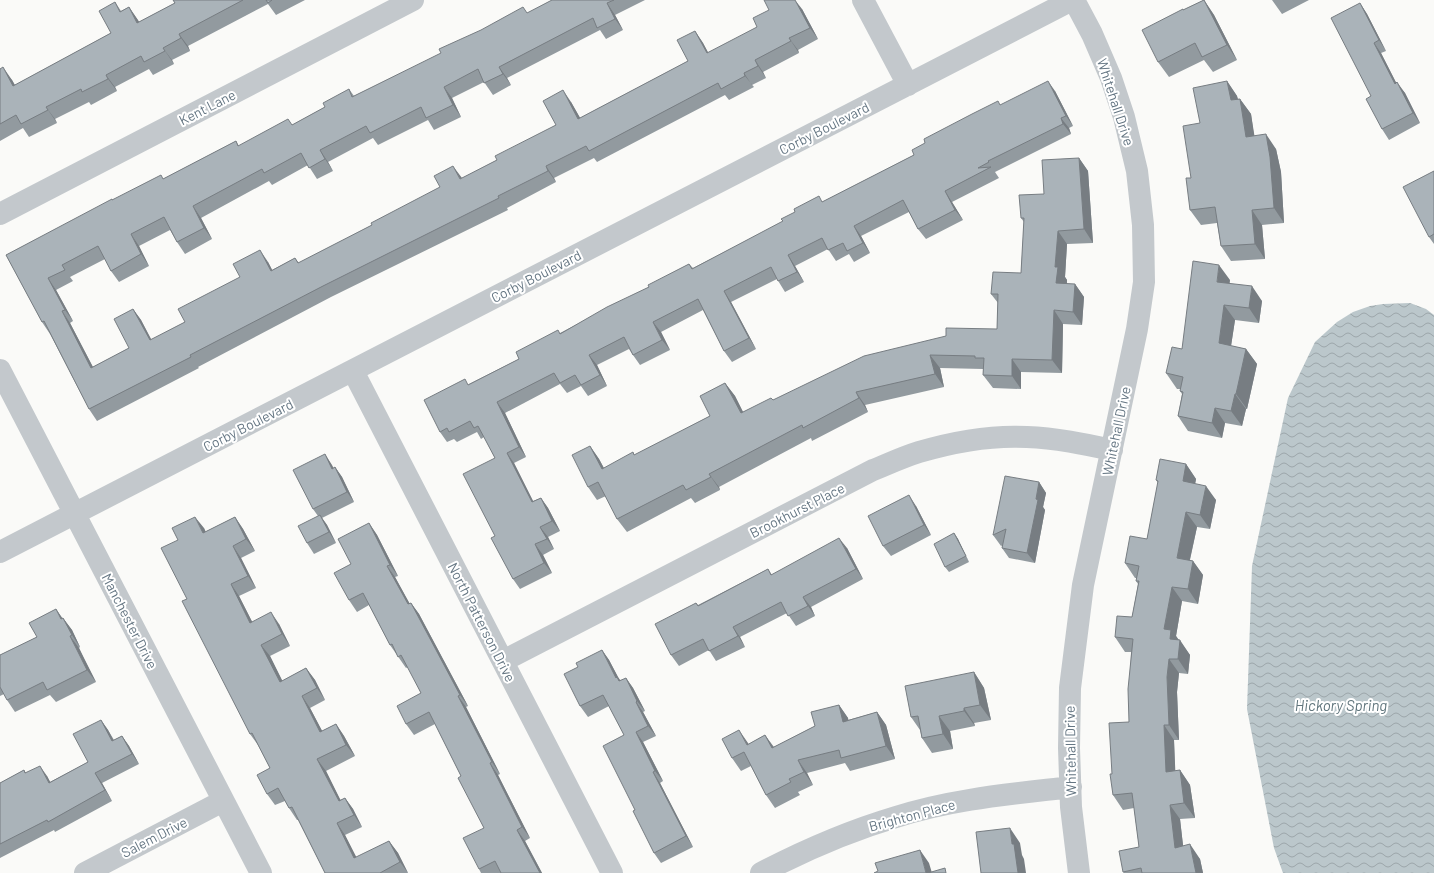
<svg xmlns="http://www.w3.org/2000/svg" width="1434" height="873" viewBox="0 0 1434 873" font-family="Barlow,sans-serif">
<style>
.water{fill:url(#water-waves)}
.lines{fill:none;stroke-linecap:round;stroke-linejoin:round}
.minor{stroke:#c3c8cc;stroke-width:22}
.wall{fill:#929a9f}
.shaded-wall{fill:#777d82}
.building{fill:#aab3b9;stroke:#777d82}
.labels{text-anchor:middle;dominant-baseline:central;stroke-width:4;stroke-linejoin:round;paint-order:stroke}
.street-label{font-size:14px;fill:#657683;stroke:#fff}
.water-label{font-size:15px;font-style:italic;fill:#60757c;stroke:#fff}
</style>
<defs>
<pattern id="water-waves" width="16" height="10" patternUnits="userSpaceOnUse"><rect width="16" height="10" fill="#bbc7cb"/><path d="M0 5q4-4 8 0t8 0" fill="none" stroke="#9ca6aa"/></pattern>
</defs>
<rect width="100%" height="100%" fill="#fafaf8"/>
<path class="water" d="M 1410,303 L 1426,309 L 1434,315 L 1434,873 L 1283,873 L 1274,848 L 1247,709 L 1252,566 L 1288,398 L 1315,342 L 1337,322 L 1353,312 L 1370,306 L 1383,304 Z"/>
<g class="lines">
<path class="minor" d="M 863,0 L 908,85
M 1074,0 L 1092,34 L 1111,78 L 1124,117 L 1137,171 L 1143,225 L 1144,282 L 1137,329 L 1083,585 L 1070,688 L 1069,748 L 1071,807 L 1079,873
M 0,214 L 413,0
M 0,370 L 261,873
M 353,371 L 612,873
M 0,552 L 1072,0
M 503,661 L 873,470 C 888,464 903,457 919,452 C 953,442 991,435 1027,437 C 1056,438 1084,444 1112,450
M 85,873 L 223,801
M 761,873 C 805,850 849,831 896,817 C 952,799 1012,794 1071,787"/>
</g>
<path class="wall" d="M 173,0 L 305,0 L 276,15 L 268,4 L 188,46 L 190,51 L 172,60 L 174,64 L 153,75 L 149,69 L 115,87 L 117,91 L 91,105 L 89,102 L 55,119 L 57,123 L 29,137 L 23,128 L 0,141 L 0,69 L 12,80 L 15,85 L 111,33 L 115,2 L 121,11 L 129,7 L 139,22 L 175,3 Z
M 552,0 L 645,0 L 615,15 L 623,30 L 606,39 L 600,30 L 507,78 L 511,85 L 493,95 L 484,82 L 452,98 L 461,117 L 434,130 L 428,120 L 378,145 L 373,138 L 328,162 L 333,171 L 317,179 L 308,165 L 272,185 L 269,181 L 201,218 L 212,239 L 185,254 L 177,242 L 170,230 L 139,246 L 149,266 L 119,282 L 111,271 L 105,259 L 70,277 L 73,281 L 56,290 L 73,321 L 70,323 L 93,367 L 129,348 L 133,309 L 141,320 L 151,340 L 185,322 L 268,262 L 272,270 L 295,258 L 299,263 L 497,160 L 556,125 L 571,102 L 580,118 L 688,61 L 695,31 L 703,43 L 708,53 L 802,9 L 818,39 L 798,50 L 799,53 L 763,72 L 766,78 L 752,85 L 754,87 L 729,100 L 725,95 L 597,162 L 594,158 L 554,178 L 556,182 L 507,208 L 508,210 L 331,297 L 198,367 L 199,368 L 97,421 L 89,409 L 50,334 L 42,322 L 6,255 L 113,200 L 163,179 L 236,141 L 239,146 L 292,125 L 325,107 L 349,89 L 354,96 L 528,13 Z
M 1204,0 L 1214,15 L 1237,60 L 1213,72 L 1204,60 L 1169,77 L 1158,62 L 1183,10 Z
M 1272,0 L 1309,0 L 1282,14 Z
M 1360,3 L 1367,14 L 1386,51 L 1381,53 L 1396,83 L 1405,93 L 1420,123 L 1389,140 L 1382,129 L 1371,96 Z
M 1227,81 L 1237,96 L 1238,99 L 1240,99 L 1251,114 L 1254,136 L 1276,149 L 1281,172 L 1284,223 L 1262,225 L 1265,259 L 1231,261 L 1221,246 L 1217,223 L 1201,225 L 1190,210 L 1200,123 Z
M 1055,91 L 1073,126 L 1069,128 L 1071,134 L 995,172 L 999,178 L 952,202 L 963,220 L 926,239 L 918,229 L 909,212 L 861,236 L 870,253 L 854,262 L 849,254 L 836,261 L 828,249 L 795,266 L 804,282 L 785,292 L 777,279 L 731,302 L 756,349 L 732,362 L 724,351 L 703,310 L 661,332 L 670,350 L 640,365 L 633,355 L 629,349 L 597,365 L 607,386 L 588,396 L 581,386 L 567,393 L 560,384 L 505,413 L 526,457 L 514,463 L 533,501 L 541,498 L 548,508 L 560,531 L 548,537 L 554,549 L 543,555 L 552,573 L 520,589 L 513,579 L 495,536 L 495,458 L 484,437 L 481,439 L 477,432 L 457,442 L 454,439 L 447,442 L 440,432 L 469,384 L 519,359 L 560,333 L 649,287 L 689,264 L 693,268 L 914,155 L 1001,105 Z
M 1079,158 L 1088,171 L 1093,243 L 1067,244 L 1065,277 L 1067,280 L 1067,284 L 1075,284 L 1084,297 L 1082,325 L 1063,324 L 1062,373 L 1021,372 L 1021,389 L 993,388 L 983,375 L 983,369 L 940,368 L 944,387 L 865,405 L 868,412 L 812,441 L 811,438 L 719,487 L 720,490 L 695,503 L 691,498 L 627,532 L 617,519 L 606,496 L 597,500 L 588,487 L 590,446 L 599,459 L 604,468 L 635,455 L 710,416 L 725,383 L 735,396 L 743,412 L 773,400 L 997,329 L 998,303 L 991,294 L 1021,273 L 1024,222 L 1021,218 Z
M 1434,171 L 1434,244 L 1429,237 Z
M 1230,280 L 1229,283 L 1262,301 L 1259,323 L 1235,320 L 1231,346 L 1246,349 L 1257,364 L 1247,409 L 1246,409 L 1242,426 L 1225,423 L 1222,438 L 1188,431 L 1178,416 L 1182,394 L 1180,391 L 1181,389 L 1177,389 L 1166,373 L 1182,349 Z
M 325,454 L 333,468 L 335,467 L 342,477 L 354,502 L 322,518 L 327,525 L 336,543 L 314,554 L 307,543 L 318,516 L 313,509 Z
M 1186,464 L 1196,479 L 1195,484 L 1216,500 L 1210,529 L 1197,527 L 1190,560 L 1193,561 L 1203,575 L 1198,604 L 1182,601 L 1176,636 L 1190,655 L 1188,674 L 1179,673 L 1177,692 L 1179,740 L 1174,740 L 1175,771 L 1180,770 L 1190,785 L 1195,818 L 1180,819 L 1183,846 L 1200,859 L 1203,873 L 1124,873 L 1123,872 L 1139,847 L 1134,808 L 1123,810 L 1113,795 L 1112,774 L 1129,722 L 1131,652 L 1125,652 L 1115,637 L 1132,617 L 1138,584 L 1136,581 L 1137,578 L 1135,578 L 1125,563 L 1147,539 L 1158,483 L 1156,480 Z
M 1039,482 L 1046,493 L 1043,507 L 1045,510 L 1035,563 L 1009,558 L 1002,548 L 1003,545 L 1001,546 L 993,535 Z
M 916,506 L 931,535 L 891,556 L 883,546 Z
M 235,517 L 243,529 L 255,551 L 241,558 L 256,588 L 239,596 L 252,622 L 279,624 L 290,646 L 270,656 L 282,681 L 306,668 L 315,680 L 325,700 L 310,708 L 322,731 L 336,724 L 344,736 L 355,756 L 326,771 L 340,800 L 345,798 L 353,809 L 362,827 L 345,835 L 356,858 L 389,841 L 398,853 L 408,873 L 325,873 L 298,820 L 297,820 L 289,808 L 285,801 L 275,805 L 267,794 L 270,768 L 258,745 L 250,734 L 187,599 L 178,540 L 204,528 L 205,532 Z
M 369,523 L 377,535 L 398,576 L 395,577 L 409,603 L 411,603 L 419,614 L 468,706 L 466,707 L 500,774 L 498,775 L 530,838 L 525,841 L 542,873 L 481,873 L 479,869 L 484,828 L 461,776 L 435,724 L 414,735 L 406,724 L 421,693 L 408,667 L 406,668 L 390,645 L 369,605 L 357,612 L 349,600 L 351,564 Z
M 954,533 L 958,539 L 969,562 L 949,572 L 945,567 Z
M 847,548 L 863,579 L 811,607 L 815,616 L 796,626 L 787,613 L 740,637 L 745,647 L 716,661 L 709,650 L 679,666 L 671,655 L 696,603 L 698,605 L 768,569 L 772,575 Z
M 56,609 L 63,619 L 63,618 L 72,630 L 80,647 L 79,648 L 84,659 L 96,682 L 56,702 L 50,695 L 15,712 L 7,700 L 4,694 L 0,696 L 0,655 L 37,637 Z
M 602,650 L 609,660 L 620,681 L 626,678 L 633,688 L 645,711 L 643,712 L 656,736 L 643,742 L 663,781 L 660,783 L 693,847 L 661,863 L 654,853 L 635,810 L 624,735 L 609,706 L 588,717 L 580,706 L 578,667 Z
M 974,672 L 984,688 L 991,720 L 974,723 L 975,726 L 950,731 L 953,749 L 932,753 L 922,738 L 920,730 L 911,717 Z
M 839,705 L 848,718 L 848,720 L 877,712 L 886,725 L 895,759 L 850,771 L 845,763 L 807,773 L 813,785 L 798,792 L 800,795 L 775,808 L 766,795 L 751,766 L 741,771 L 732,758 L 749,744 L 765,735 L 774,747 L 815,726 Z
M 101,720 L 108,730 L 114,740 L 122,736 L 129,746 L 139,764 L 102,783 L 112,801 L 55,832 L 54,830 L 0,858 L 0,783 L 24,770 L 26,773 L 47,776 L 50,782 L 88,762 Z"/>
<path class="shaded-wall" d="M 795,0 L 802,9 L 818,39 L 810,28 Z
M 1204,0 L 1214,15 L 1237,60 L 1227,45 Z
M 607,3 L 615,15 L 623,30 L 615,19 Z
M 1360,3 L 1367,14 L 1386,51 L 1379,40 Z
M 129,7 L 138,20 L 146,35 L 137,23 Z
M 695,31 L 703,43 L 715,65 L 707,53 Z
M 179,34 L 188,46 L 190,51 L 181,38 Z
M 789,38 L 798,50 L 799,53 Z
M 1374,43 L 1381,53 L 1402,94 L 1395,84 Z
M 163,48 L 172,60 L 174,64 L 165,51 Z
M 755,60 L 763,72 L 766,78 L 758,66 Z
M 3,67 L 12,80 L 22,99 L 13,86 Z
M 499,67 L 507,78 L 511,85 L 503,74 Z
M 744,73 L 752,85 L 754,87 L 745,76 Z
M 106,75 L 115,87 L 117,91 L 108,79 Z
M 1048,81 L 1055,91 L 1073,126 L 1066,116 Z
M 1227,81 L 1237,96 L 1241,115 L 1231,100 Z
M 1397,82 L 1405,93 L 1420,123 L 1413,113 Z
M 444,87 L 452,98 L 461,117 L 453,105 Z
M 563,90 L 571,102 L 587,130 L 578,119 Z
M 1240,99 L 1251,114 L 1257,152 L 1246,137 Z
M 46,107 L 55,119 L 57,123 L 48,110 Z
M 1061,118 L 1069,128 L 1071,134 L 1063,124 Z
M 1266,134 L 1276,149 L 1281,172 L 1284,223 L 1274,208 Z
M 320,150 L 328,162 L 333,171 L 325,159 Z
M 1079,158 L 1088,171 L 1093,243 L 1084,229 Z
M 453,166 L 462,178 L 460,179 Z
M 546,166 L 554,178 L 556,182 L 548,171 Z
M 945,191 L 952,202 L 963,220 L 955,210 Z
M 193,206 L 201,218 L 212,239 L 204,228 Z
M 1252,210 L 1262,225 L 1265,259 L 1255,244 Z
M 854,226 L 861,236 L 870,253 L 863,243 Z
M 1058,231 L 1067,244 L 1065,277 L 1067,280 L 1066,296 L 1056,283 L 1055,267 Z
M 131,234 L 139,246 L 149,266 L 141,254 Z
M 260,250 L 268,262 L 279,283 L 271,271 Z
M 788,255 L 795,266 L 804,282 L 797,272 Z
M 1219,265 L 1230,280 L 1228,297 L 1217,282 Z
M 48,278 L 56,290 L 73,321 L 65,310 Z
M 1075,284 L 1084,297 L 1082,325 L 1073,312 Z
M 1252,286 L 1262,301 L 1259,323 L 1249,308 Z
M 724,291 L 731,302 L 756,349 L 749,338 Z
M 1224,305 L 1235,320 L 1229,359 L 1219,343 Z
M 133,309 L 141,320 L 158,352 L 150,340 Z
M 1054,310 L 1063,324 L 1062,373 L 1052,360 Z
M 62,311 L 70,323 L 99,379 L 91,368 Z
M 653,322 L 661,332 L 670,350 L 662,340 Z
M 1246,349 L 1257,364 L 1247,409 L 1236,394 Z
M 589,355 L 597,365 L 607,386 L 600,375 Z
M 930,355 L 940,368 L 944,387 L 935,374 Z
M 1012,359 L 1021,372 L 1021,389 L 1012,376 Z
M 725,383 L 735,396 L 750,426 L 741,413 Z
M 856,392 L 865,405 L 868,412 L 859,398 Z
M 1235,394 L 1246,409 L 1242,426 L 1231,411 Z
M 497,402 L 505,413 L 526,457 L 519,447 Z
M 1215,408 L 1225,423 L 1222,438 L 1212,423 Z
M 590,446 L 599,459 L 611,482 L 602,469 Z
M 507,453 L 514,463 L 539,513 L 532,502 Z
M 325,454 L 332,465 L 339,479 L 332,469 Z
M 1186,464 L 1196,479 L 1193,495 L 1183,481 Z
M 335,467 L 342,477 L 354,502 L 347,492 Z
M 709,474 L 719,487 L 720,490 L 711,477 Z
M 1039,482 L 1046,493 L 1043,507 L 1045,510 L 1035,563 L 1027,553 L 1036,499 Z
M 1206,486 L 1216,500 L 1210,529 L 1200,515 Z
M 909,495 L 916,506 L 931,535 L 924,525 Z
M 541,498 L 548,508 L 560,531 L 552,521 Z
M 1186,512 L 1197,527 L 1187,572 L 1177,558 Z
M 320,515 L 327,525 L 336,543 L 329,532 Z
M 195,517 L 204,528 L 212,545 L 203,533 Z
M 235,517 L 243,529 L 255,551 L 246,539 Z
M 369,523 L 377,535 L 398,576 L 390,565 Z
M 540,527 L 548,537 L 554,549 L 547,539 Z
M 954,533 L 958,539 L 969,562 L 966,556 Z
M 839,538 L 847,548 L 863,579 L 856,569 Z
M 535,544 L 543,555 L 552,573 L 544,563 Z
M 233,546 L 241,558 L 256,588 L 248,576 Z
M 1193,561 L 1203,575 L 1198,604 L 1188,589 Z
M 387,566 L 395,577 L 416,615 L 408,604 Z
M 231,584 L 239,596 L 259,635 L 250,623 Z
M 1172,587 L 1182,601 L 1176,636 L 1180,642 L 1180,640 L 1190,655 L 1188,674 L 1178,659 L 1170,639 L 1164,629 Z
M 803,597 L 811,607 L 815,616 L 808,606 Z
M 411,603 L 419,614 L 468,706 L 460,695 Z
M 56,609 L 64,621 L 61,619 Z
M 271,612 L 279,624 L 290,646 L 282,634 Z
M 63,618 L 72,630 L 80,647 L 72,635 Z
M 733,627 L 740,637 L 745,647 L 738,636 Z
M 70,636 L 79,648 L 96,682 L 87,670 Z
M 261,645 L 270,656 L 289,694 L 280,682 Z
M 602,650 L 609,660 L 618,677 L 625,687 L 616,678 Z
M 1169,659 L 1179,673 L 1177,692 L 1179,740 L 1169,725 L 1167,677 Z
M 306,668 L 315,680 L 325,700 L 317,688 Z
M 974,672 L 984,688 L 991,720 L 980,705 Z
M 626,678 L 633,688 L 645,711 L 637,701 Z
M 302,696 L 310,708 L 329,744 L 320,732 Z
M 458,696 L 466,707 L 500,774 L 492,762 Z
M 636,702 L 643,712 L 656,736 L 648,726 Z
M 839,705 L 848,718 L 852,734 L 843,722 Z
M 964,708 L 974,723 L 975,726 L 964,711 Z
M 877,712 L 886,725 L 895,759 L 886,746 Z
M 939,716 L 950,731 L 953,749 L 943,734 Z
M 101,720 L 108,730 L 119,751 L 112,741 Z
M 336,724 L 344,736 L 355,756 L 346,745 Z
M 1164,725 L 1174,740 L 1176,787 L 1166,772 Z
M 739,730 L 748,743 L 756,758 L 747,745 Z
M 636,732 L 643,742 L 663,781 L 655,771 Z
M 765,735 L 774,748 L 772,748 Z
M 122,736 L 129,746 L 139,764 L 132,754 Z
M 317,759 L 326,771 L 347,813 L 339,801 Z
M 798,760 L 807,773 L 813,785 L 804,772 Z
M 490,763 L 498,775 L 530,838 L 522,827 Z
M 40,766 L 47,776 L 56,793 L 49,783 Z
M 1180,770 L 1190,785 L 1195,818 L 1184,803 Z
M 653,772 L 660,783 L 693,847 L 686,836 Z
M 95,773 L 102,783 L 112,801 L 105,790 Z
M 345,798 L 353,809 L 362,827 L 354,815 Z
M 1170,805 L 1180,819 L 1185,862 L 1175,848 Z
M 337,823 L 345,835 L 363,870 L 354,858 Z
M 1010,828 L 1020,843 L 1022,855 L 1024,859 L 1026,873 L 1018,873 L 1012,844 Z
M 517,830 L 525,841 L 542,873 L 540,873 Z
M 389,841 L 398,853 L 408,873 L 400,862 Z
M 1190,844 L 1200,859 L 1203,873 L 1196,873 Z
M 920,850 L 929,863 L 932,873 L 926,873 Z"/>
<path class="building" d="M 173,0 L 243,0 L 179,34 L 181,38 L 163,48 L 165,51 L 144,62 L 141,56 L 106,75 L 108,79 L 82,92 L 81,89 L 46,107 L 48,110 L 21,124 L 16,115 L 0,124 L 0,69 L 3,67 L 13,86 L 111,33 L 99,11 L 115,2 L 120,12 L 129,7 L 137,23 L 175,3 Z
M 266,0 L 272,0 L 268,3 Z
M 552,0 L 614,0 L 607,3 L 615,19 L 597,28 L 593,18 L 499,67 L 503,74 L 484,83 L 478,69 L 444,87 L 453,105 L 426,118 L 421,107 L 370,133 L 366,126 L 320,150 L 325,159 L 309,168 L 301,153 L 264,173 L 262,169 L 193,206 L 204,228 L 177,242 L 164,217 L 131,234 L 141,254 L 111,271 L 98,246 L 62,265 L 65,270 L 48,278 L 65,310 L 62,311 L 91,368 L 129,348 L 114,319 L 133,309 L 150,340 L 185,322 L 178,309 L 240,277 L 233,264 L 260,250 L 271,271 L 295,258 L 298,263 L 372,225 L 371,223 L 440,187 L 434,176 L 453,166 L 460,179 L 497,160 L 495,156 L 556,125 L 543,101 L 563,90 L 578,119 L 688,61 L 677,40 L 695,31 L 707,53 L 757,27 L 753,18 L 769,10 L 764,0 L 795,0 L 810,28 L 789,38 L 791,41 L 755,60 L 758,66 L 744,73 L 745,76 L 721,89 L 718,83 L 589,151 L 586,146 L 546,166 L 548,171 L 498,196 L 499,198 L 323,286 L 190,355 L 191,357 L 89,409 L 44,321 L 42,322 L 6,255 L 112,199 L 112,200 L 161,175 L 163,179 L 236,141 L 238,146 L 288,119 L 292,125 L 325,107 L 323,103 L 349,89 L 352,97 L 441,53 L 439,49 L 481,30 L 523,7 L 527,13 Z
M 1204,0 L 1227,45 L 1202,57 L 1195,43 L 1158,62 L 1142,30 L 1183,9 L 1183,10 Z
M 1360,3 L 1379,40 L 1374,43 L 1395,84 L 1397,82 L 1413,113 L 1382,129 L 1366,99 L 1371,96 L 1331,18 Z
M 1048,81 L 1066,116 L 1061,118 L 1063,124 L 988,161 L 989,162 L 978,168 L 991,167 L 945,191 L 955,210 L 918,229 L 903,200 L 854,226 L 863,243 L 847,251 L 843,243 L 828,250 L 822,238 L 788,255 L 797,272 L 778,281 L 771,267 L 724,291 L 749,338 L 724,351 L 698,299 L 653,322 L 662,340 L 633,355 L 624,337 L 589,355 L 600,375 L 581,385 L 575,375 L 560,383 L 554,373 L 497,402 L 519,447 L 507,453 L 532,502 L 541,498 L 552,521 L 540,527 L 547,539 L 535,544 L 544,563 L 513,579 L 491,538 L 495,536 L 463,474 L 495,458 L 478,426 L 474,428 L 470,421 L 449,432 L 447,428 L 440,432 L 424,400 L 465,379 L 468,385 L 519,359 L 516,352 L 558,330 L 560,334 L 607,307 L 649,287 L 648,285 L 689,264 L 692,269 L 783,221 L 781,219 L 795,212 L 794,209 L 819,196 L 822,202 L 914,155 L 912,150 L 925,143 L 924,139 L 972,114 L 998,101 L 1000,105 Z
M 1227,81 L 1231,100 L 1240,99 L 1246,137 L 1266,134 L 1270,157 L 1274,208 L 1252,210 L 1255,244 L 1221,246 L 1215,207 L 1190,210 L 1186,178 L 1191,178 L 1183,126 L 1200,123 L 1193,88 Z
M 1079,158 L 1084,229 L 1058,231 L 1055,267 L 1058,267 L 1056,283 L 1075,284 L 1073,312 L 1054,310 L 1052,360 L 1012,359 L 1012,376 L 983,375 L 984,358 L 975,358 L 975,356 L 930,355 L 935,374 L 856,392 L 859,398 L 803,428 L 802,425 L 709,474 L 711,477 L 686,490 L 683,485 L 617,519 L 598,482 L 588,487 L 572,455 L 590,446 L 602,469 L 633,452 L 634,455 L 710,416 L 700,396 L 725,383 L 741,413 L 771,398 L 773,400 L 864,356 L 946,336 L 946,328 L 997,329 L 998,294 L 991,294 L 993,272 L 1021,273 L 1024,218 L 1021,218 L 1019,195 L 1044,194 L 1042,160 Z
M 1434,171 L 1434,234 L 1429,237 L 1403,187 Z
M 1193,261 L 1219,265 L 1217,282 L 1252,286 L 1249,308 L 1224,305 L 1219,343 L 1246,349 L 1236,394 L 1235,394 L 1231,411 L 1215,408 L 1212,423 L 1178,416 L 1183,392 L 1180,391 L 1183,377 L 1166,373 L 1172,347 L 1182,349 Z
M 325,454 L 332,469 L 335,467 L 347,492 L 313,509 L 293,470 Z
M 1160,459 L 1186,464 L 1183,481 L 1206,486 L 1200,515 L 1186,512 L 1177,558 L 1193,561 L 1188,589 L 1172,587 L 1164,629 L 1171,630 L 1170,639 L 1180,640 L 1178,659 L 1169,659 L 1167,677 L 1169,725 L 1164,725 L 1166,772 L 1180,770 L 1184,803 L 1170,805 L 1175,848 L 1190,844 L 1196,873 L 1142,873 L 1141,868 L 1123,872 L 1119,851 L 1139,847 L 1132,793 L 1113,795 L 1110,774 L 1112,774 L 1109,723 L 1129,722 L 1128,689 L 1133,639 L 1115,637 L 1117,616 L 1132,617 L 1139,581 L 1136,581 L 1139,566 L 1125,563 L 1130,536 L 1147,539 L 1158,481 L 1156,480 Z
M 1005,476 L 1039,482 L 1036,499 L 1038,500 L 1027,553 L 1002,548 L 1006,529 L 993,535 Z
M 909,495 L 924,525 L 883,546 L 868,516 Z
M 320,515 L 329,532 L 307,543 L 298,526 Z
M 195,517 L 203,533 L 235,517 L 246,539 L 233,546 L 248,576 L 231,584 L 250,623 L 271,612 L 282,634 L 261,645 L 280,682 L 306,668 L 317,688 L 302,696 L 320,732 L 336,724 L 346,745 L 317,759 L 339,801 L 345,798 L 354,815 L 337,823 L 354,858 L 389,841 L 400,862 L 380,873 L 325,873 L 292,807 L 289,808 L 278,788 L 267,794 L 257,775 L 270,768 L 252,733 L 250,734 L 182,601 L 187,599 L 161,548 L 178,540 L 172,528 Z
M 369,523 L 390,565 L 387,566 L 408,604 L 411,603 L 460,695 L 458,696 L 492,762 L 490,763 L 522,827 L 517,830 L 540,873 L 501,873 L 495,861 L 479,869 L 463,838 L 484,828 L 458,778 L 461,776 L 429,712 L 406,724 L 397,706 L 421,693 L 401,655 L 398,657 L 392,644 L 390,645 L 363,593 L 349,600 L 334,573 L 351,564 L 338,539 Z
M 954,533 L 966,556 L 945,567 L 934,544 Z
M 839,538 L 856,569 L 803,597 L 808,606 L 788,616 L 781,602 L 733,627 L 738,636 L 709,651 L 703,639 L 671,655 L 655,624 L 696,603 L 698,606 L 768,569 L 771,575 Z
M 56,609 L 61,619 L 63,618 L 72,635 L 70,636 L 87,670 L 47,690 L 43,682 L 7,700 L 0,687 L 0,655 L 37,637 L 29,623 Z
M 602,650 L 616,678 L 617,677 L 619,681 L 626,678 L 637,701 L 636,702 L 648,726 L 636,732 L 655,771 L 653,772 L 686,836 L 654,853 L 633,811 L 635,810 L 603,746 L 624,735 L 603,695 L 580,706 L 564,674 L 578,667 L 576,663 Z
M 974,672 L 980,705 L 964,708 L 964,711 L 939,716 L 943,734 L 922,738 L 918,716 L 911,717 L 905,686 Z
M 839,705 L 843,722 L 877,712 L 886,746 L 841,758 L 839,750 L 798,760 L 804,772 L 789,779 L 791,782 L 766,795 L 744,752 L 732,758 L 722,739 L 739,730 L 747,745 L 765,735 L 772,748 L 815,726 L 811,712 Z
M 101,720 L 112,741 L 122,736 L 132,754 L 95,773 L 105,790 L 48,822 L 47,820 L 0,844 L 0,783 L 24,770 L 25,773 L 40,766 L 49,783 L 88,762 L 73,734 Z
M 1010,828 L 1012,844 L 1014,844 L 1018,873 L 981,873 L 976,832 Z
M 920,850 L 926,873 L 874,873 L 878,871 L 875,863 Z
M 945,868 L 946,873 L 928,873 Z"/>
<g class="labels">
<g class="street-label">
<text transform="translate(1116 102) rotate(72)">Whitehall Drive</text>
<text transform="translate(207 107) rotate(-27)">Kent Lane</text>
<text transform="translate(824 128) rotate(-27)">Corby Boulevard</text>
<text transform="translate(536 276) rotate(-27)">Corby Boulevard</text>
<text transform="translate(248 425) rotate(-27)">Corby Boulevard</text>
<text transform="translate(1116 431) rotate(-78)">Whitehall Drive</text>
<text transform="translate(797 510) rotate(-27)">Brookhurst Place</text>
<text transform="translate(130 621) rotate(63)">Manchester Drive</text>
<text transform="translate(482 622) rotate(63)">North Patterson Drive</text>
<text transform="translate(1070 751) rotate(-91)">Whitehall Drive</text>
<text transform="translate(912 815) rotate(-15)">Brighton Place</text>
<text transform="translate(154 837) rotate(-27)">Salem Drive</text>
</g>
<g class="water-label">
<text x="1341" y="705">Hickory Spring</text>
</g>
</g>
</svg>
